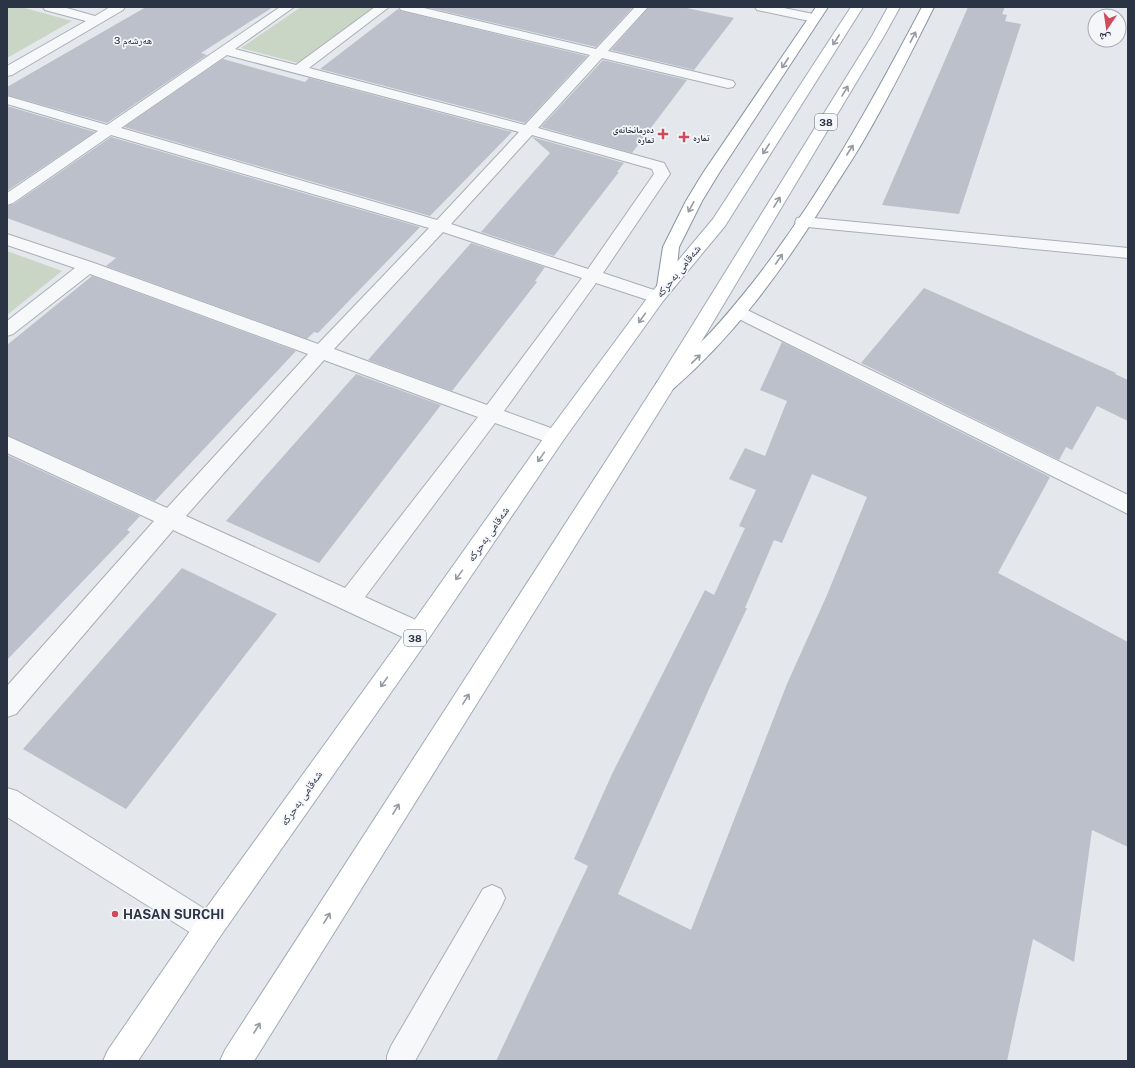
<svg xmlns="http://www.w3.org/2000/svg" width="1135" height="1068" viewBox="0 0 1135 1068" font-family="'Public Sans','Noto Naskh Arabic',sans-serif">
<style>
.green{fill:#c9d6c5}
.building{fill:#bbc0ca;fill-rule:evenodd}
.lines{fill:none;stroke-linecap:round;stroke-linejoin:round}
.service-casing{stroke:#a9aeb7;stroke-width:2}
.minor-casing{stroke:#a9aeb7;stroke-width:2}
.primary-casing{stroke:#a3abb8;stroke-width:2}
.motorway-casing{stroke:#8b94a3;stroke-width:2}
.service{fill:#f7f8fa;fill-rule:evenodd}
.minor{fill:#f7f8fa;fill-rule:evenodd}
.primary{fill:#fff;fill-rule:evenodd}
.motorway{fill:#fff;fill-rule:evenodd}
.oneway{stroke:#959aa2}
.poi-dot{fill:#d1495b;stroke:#f4f6f9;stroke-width:1.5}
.labels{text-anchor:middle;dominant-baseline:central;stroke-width:3.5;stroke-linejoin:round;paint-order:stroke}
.far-poi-label{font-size:9px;font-weight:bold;fill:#2b3445;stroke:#f4f6f9;text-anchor:end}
.far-neighbourhood-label{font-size:10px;fill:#1d2536;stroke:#f4f6f9}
.shield{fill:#f4f6f9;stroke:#676e7b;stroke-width:1}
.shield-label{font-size:10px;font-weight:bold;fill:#2b3445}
.street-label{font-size:11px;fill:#2b3445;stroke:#f4f6f9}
.near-poi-label{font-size:13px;font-weight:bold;fill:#2b3445;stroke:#f4f6f9;text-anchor:start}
</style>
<rect width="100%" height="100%" fill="#e4e7ec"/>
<path class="green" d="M 7,7 L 21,7 L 72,21 L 7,58 Z
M 301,7 L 374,7 L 298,63 L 241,48 Z
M 7,251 L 62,271 L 7,315 Z"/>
<path class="building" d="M 146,7 L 273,7 L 201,53 L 207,55 L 107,123 L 7,95 L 7,87 Z
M 426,7 L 633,7 L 596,47 Z
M 649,7 L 682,7 L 734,18 L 694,70 L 611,50 Z
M 968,7 L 1005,7 L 1002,14 L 1007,15 L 1005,21 L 1021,24 L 959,214 L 882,205 Z
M 398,9 L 401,11 L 587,56 L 525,123 L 320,69 Z
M 223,59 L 305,82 L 309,78 L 512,132 L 430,216 L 124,127 Z
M 603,60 L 687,80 L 632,153 L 541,127 Z
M 7,106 L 95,132 L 7,191 Z
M 111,137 L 420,227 L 318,333 L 314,332 L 307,339 L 106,266 L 116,258 L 7,218 L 7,206 L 14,204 Z
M 532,137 L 624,163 L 617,172 L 619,172 L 554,256 L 481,232 L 550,153 Z
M 471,243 L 545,267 L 535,281 L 537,282 L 452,391 L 368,360 Z
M 92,276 L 296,351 L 155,501 L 7,435 L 7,345 Z
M 924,288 L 1116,373 L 1115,374 L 1128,380 L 1128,421 L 1097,406 L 1072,450 L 1066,447 L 1059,460 L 861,363 Z
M 782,342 L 1050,477 L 998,573 L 1128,642 L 1128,847 L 1092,830 L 1074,962 L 1033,939 L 1007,1061 L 496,1061 L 588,866 L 574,859 L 612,774 L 705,590 L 714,595 L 745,528 L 739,526 L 756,490 L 729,479 L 745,448 L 765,456 L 787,401 L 760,390 ZM 812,474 L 867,497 L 827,595 L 787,684 L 691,930 L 618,894 L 709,689 L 747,608 L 745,608 L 774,540 L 782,543 Z
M 356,374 L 441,405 L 319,563 L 226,521 Z
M 7,455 L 140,516 L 127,530 L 130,532 L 7,660 Z
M 182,568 L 277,614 L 126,809 L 23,749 Z"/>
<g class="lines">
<g class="service-casing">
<path id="service" d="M 492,885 L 501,889 L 505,898 L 501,907 L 415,1061 L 387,1061 L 387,1056 L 391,1046 L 483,889 Z"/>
</g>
<g class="minor-casing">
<path id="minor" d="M 43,7 L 63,7 L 95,16 L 110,7 L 125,7 L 123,10 L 12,75 L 7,76 L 7,66 L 86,21 L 45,10 Z
M 280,7 L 294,7 L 235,49 L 296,65 L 375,7 L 389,7 L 309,68 L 525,125 L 590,55 L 401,10 L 399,7 L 420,7 L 596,49 L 635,7 L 648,7 L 608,51 L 733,81 L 735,84 L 733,87 L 728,88 L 602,58 L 538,128 L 664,163 L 670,174 L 603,273 L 663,293 L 666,297 L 663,301 L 657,303 L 596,283 L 504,411 L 562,432 L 565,437 L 562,442 L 555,445 L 495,423 L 365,597 L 427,625 L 431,633 L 427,641 L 419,644 L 411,641 L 173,530 L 16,714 L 7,717 L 7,686 L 154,521 L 7,453 L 7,436 L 167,508 L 308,354 L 90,274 L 13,334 L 7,336 L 7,321 L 75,268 L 7,245 L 7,234 L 94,263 L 318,344 L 429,228 L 111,135 L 13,203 L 7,205 L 7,193 L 98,131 L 7,104 L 7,96 L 107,125 ZM 227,55 L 519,132 L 437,220 L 121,128 ZM 532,135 L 652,169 L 654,174 L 588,269 L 451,224 ZM 443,232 L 582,278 L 487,405 L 334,349 ZM 324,360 L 478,417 L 345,588 L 186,516 Z
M 755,7 L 779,7 L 818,15 L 820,18 L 818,21 L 814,22 L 757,10 Z
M 803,217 L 1128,248 L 1128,258 L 797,226 L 795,222 L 797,218 Z
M 739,306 L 1128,495 L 1128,514 L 733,316 L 730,312 L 733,308 Z
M 7,788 L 17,791 L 219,918 L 224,928 L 219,938 L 209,943 L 199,938 L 7,817 Z"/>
</g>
<g class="primary-casing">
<path id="primary" d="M 851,7 L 863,7 L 725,226 L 663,301 L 562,442 L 427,641 L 219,938 L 138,1061 L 103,1061 L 108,1050 L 199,918 L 411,625 L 548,432 L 651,293 L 713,219 Z
M 888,7 L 900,7 L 884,36 L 673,389 L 254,1061 L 220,1061 L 225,1050 L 659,379 L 872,36 Z"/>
</g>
<g class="motorway-casing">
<path id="motorway" d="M 816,7 L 828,7 L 719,173 L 702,201 L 679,247 L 675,286 L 672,290 L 666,292 L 660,290 L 657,286 L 663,247 L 686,201 L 703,173 Z
M 922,7 L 934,7 C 912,51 890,95 865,138 C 852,161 837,182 823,205 C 780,273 734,336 673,389 L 666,391 L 659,389 L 656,384 C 663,373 689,353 700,343 C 720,324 737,302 754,281 C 820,196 872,102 922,7 Z"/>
</g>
<use href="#service" class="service"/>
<use href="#minor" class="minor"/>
<use href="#primary" class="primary"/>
<use href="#motorway" class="motorway"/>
</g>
<defs><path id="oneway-shaft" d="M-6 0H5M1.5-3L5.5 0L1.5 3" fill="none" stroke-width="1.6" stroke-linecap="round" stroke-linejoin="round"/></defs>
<g class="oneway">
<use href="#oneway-shaft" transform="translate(913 37) rotate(-63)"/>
<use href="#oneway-shaft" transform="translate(836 40) rotate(123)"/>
<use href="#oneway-shaft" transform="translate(785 63) rotate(123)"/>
<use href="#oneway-shaft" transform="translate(845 91) rotate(-59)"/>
<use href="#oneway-shaft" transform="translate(766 149) rotate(123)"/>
<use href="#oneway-shaft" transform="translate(850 150) rotate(-57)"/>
<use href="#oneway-shaft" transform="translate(777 202) rotate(-58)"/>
<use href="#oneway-shaft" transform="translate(691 207) rotate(118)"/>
<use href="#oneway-shaft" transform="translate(779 259) rotate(-56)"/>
<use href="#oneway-shaft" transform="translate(642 318) rotate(126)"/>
<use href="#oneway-shaft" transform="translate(696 359) rotate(-44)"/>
<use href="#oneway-shaft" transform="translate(541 457) rotate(125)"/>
<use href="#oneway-shaft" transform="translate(459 575) rotate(125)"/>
<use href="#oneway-shaft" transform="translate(384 682) rotate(125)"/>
<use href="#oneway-shaft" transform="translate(466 699) rotate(-58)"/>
<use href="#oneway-shaft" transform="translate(396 809) rotate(-58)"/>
<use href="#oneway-shaft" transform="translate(327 918) rotate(-58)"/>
<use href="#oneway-shaft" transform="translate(257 1028) rotate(-58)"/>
</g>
<g class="poi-dot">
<path d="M661 128h4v4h4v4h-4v4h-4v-4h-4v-4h4z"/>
<path d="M682 131h4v4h4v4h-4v4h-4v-4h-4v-4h4z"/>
<circle cx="115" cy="914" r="4"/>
</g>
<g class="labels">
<g class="far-poi-label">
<text x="654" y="129">دەرمانخانەی<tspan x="654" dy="10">تمارە</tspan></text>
<text x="693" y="137" text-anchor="start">تمارە</text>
</g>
<g class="far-neighbourhood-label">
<text x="133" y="40">ھەرشەم 3</text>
</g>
<g class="shield">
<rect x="815" y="114" width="22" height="16" rx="3"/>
<rect x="404" y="630" width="22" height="16" rx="3"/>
</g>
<g class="shield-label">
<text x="826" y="122">38</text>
<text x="415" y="638">38</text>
</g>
<g class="street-label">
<text transform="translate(678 271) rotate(-51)">شەقامی بەحرکە</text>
<text transform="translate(488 534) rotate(-55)">شەقامی بەحرکە</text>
<text transform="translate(301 798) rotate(-55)">شەقامی بەحرکە</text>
</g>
<g class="near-poi-label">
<text x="123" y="914">HASAN SURCHI</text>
</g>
</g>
<rect width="1135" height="1068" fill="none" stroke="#2b3445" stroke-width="16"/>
<g transform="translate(1107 28) rotate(193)"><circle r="19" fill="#f4f6f9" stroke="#a4a8b1"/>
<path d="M0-3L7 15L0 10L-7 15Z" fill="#d1495b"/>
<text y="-6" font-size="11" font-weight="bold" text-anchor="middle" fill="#2b3445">ش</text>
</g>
</svg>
